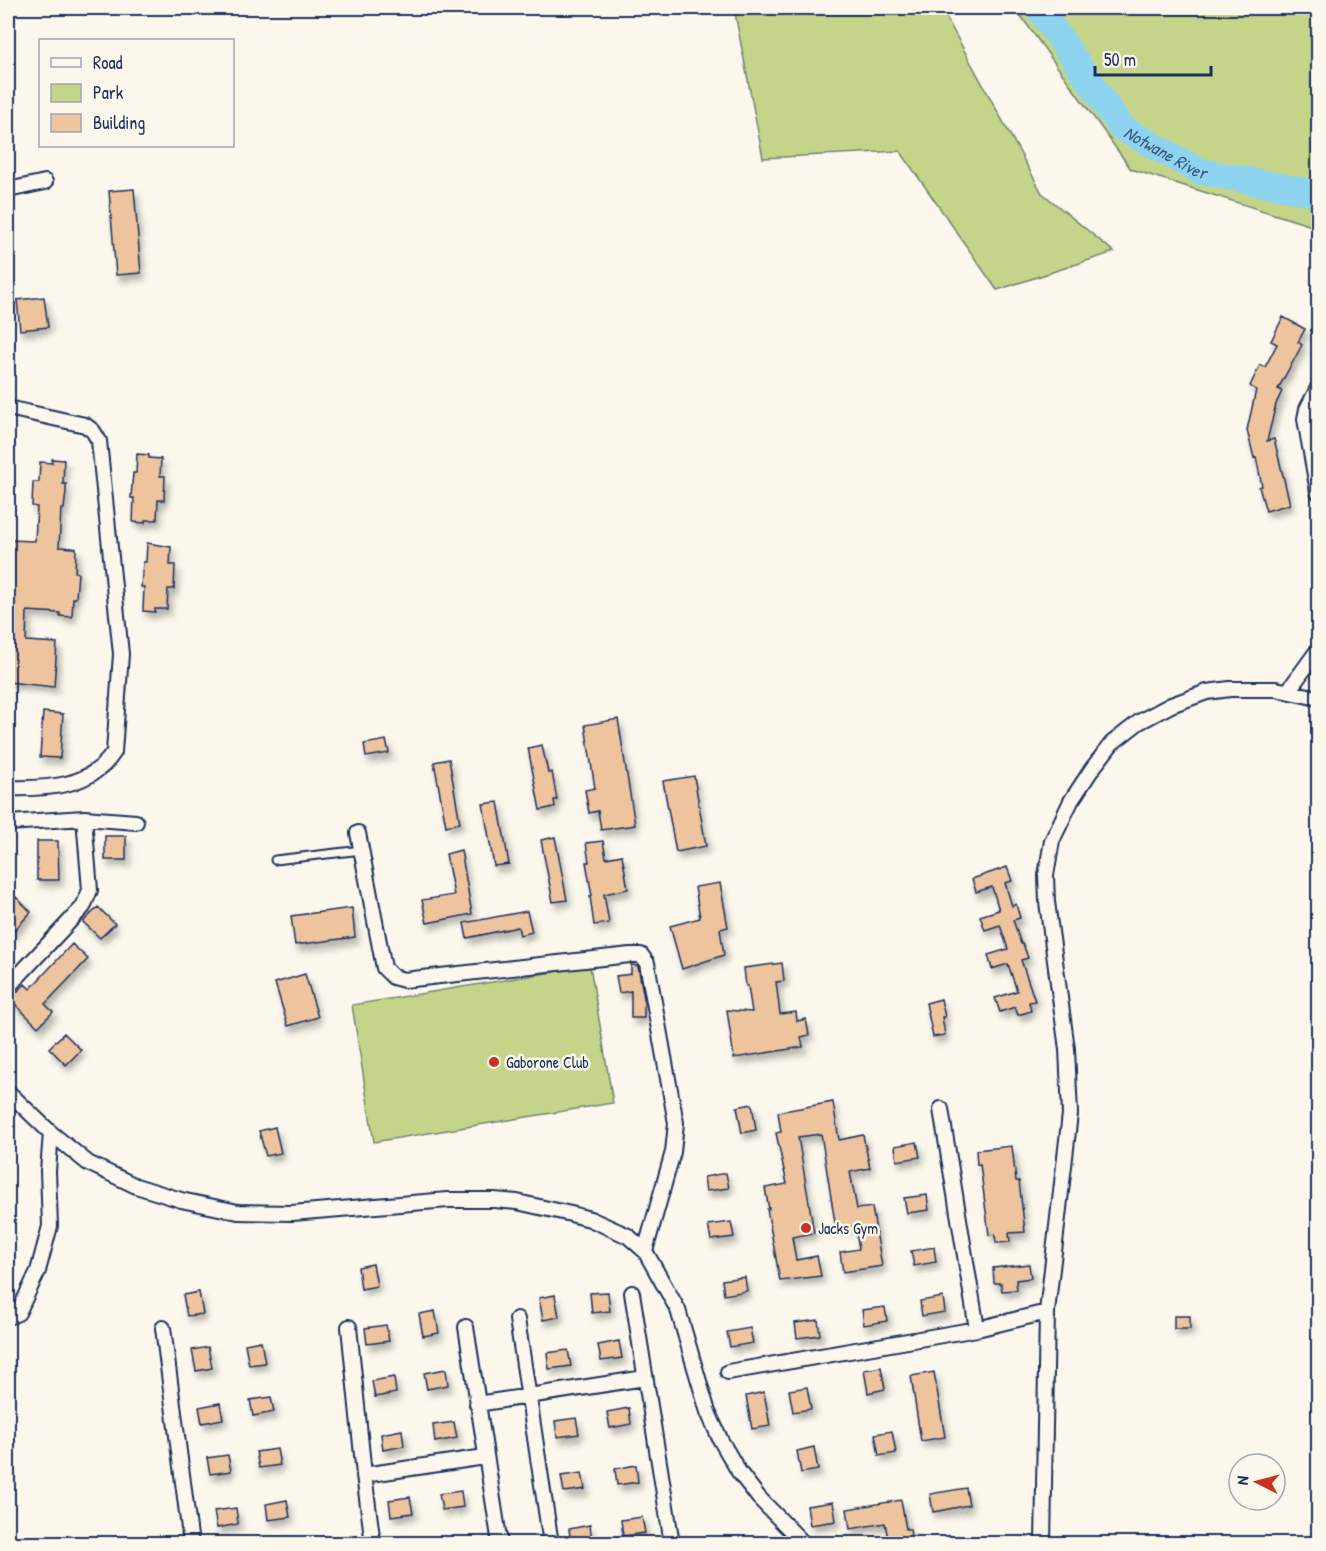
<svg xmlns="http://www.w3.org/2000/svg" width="1326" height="1551" viewBox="0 0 1326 1551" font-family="'Patrick Hand',sans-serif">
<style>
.green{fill:#c4d589;stroke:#708274;stroke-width:1.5}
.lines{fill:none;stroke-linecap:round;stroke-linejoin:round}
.river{stroke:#8ed4f0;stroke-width:27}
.building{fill:#edc49d;stroke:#1b2f5e;stroke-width:1.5;filter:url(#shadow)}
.lane-casing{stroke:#1b2f5e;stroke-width:11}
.street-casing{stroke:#1b2f5e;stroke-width:18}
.lane{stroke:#fbf7ec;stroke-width:7}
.street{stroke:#fbf7ec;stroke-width:14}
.poi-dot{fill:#c8321e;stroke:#fbf7ec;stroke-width:2}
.labels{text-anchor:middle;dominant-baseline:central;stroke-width:5;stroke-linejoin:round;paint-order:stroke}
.poi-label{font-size:16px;fill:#1b2f5e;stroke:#fbf7ec;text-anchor:start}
.water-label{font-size:18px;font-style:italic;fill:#385882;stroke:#fbf7ec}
</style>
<defs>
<filter id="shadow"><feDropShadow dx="3.5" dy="6" stdDeviation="3" flood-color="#0004"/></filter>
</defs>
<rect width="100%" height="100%" fill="#fbf7ec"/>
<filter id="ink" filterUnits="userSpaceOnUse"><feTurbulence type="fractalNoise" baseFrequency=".0167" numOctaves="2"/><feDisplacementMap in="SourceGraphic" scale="12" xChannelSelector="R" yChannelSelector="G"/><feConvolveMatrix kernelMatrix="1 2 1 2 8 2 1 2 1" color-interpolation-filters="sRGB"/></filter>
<g filter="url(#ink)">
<path class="green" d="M 734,8 L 941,8 L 1042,193 L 1114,252 L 997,290 L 900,151 L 763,158 Z
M 1015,8 L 1318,8 L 1318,228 L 1131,169 Z
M 590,966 L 613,1103 L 374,1142 L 352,1005 Z"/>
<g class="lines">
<path class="river" id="s1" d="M 1039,8 L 1122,128 L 1199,171 L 1318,194"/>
</g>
<path class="building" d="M 134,189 L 141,273 L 116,275 L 109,191 Z
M 44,297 L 48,327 L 20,330 L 17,300 Z
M 1283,317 L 1305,329 L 1298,342 L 1302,345 L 1278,389 L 1282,391 L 1276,404 L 1267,441 L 1274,439 L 1290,504 L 1266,511 L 1259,487 L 1262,486 L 1256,457 L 1254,458 L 1247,430 L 1256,390 L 1250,386 L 1260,365 L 1265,367 L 1277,344 L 1271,341 Z
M 137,454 L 149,455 L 149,458 L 161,459 L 160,476 L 165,476 L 164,500 L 158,500 L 157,520 L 145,520 L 145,523 L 133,522 L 134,498 L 131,498 L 132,485 L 133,473 L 136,473 Z
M 52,459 L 64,460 L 63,484 L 66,484 L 66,491 L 64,509 L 61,509 L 59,547 L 76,548 L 75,572 L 78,573 L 76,598 L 73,598 L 72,617 L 60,616 L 60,613 L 27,611 L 26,641 L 57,643 L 54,687 L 8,682 L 9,540 L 35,541 L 37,507 L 32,506 L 33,482 L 39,482 L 40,462 L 52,463 Z
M 147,543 L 171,547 L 170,565 L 175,565 L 174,589 L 168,589 L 167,609 L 155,609 L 155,612 L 143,611 L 144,587 L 141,587 L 143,562 L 146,562 Z
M 43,712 L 63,714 L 60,758 L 40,757 Z
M 618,719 L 635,825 L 601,830 L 598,811 L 589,813 L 585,790 L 595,788 L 585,725 Z
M 386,740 L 389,753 L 366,757 L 364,744 Z
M 542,745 L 548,773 L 552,772 L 557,800 L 554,800 L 555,807 L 540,810 L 528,748 Z
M 449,759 L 460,823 L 446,826 L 434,762 Z
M 694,776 L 706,846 L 676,852 L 663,781 Z
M 498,802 L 509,864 L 494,866 L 483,804 Z
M 105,836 L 126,836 L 126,860 L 105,860 Z
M 555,837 L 567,900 L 553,902 L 541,840 Z
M 37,841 L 58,841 L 59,880 L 37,880 Z
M 603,841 L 606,858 L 622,855 L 628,889 L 604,894 L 609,923 L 594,925 L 590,896 L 592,896 L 586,862 L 589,862 L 586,843 Z
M 461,850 L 472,914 L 427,923 L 422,900 L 454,895 L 446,854 Z
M 1007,867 L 1012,881 L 1005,883 L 1012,906 L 1016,904 L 1020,918 L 1013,920 L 1021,944 L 1023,944 L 1028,958 L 1021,960 L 1035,1001 L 1029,1002 L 1031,1011 L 1018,1015 L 1015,1007 L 1000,1012 L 995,998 L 1017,991 L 1008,964 L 992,969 L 988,955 L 1008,949 L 1000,925 L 985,930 L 980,916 L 999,910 L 992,887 L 976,892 L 972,879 Z
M 720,883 L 728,927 L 720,929 L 724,955 L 682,969 L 670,926 L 700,918 L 695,887 Z
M 16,897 L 31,912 L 8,937 L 8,906 Z
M 98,907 L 115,924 L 100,938 L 83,922 Z
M 352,908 L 355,937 L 295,945 L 291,916 Z
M 527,911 L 532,932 L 520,935 L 518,927 L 467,938 L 464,923 Z
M 72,944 L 88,959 L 45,1004 L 53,1012 L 38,1027 L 10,999 L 25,984 L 30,989 Z
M 782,963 L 784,981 L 776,982 L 780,1014 L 796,1012 L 797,1021 L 806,1019 L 809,1035 L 801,1037 L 803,1047 L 734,1058 L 727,1010 L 752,1012 L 748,986 L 746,986 L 744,968 Z
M 631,965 L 638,966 L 644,998 L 644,1018 L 631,1018 L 631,991 L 619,993 L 616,976 L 631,974 Z
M 305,974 L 318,1017 L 288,1026 L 275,983 Z
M 941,999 L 945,1017 L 942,1017 L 945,1035 L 933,1037 L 926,1003 Z
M 64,1033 L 81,1050 L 66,1065 L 49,1048 Z
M 833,1102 L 839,1140 L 863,1135 L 870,1168 L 850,1172 L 857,1209 L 872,1207 L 882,1266 L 843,1272 L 840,1252 L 859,1249 L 855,1226 L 836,1229 L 821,1134 L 798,1137 L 814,1233 L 792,1237 L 796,1260 L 817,1256 L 821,1276 L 780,1281 L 767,1209 L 769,1209 L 765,1188 L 787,1184 L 776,1133 L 781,1132 L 778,1112 Z
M 752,1104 L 756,1130 L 742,1133 L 737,1107 Z
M 275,1127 L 281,1153 L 266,1156 L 259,1131 Z
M 917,1142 L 920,1157 L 897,1161 L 895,1146 Z
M 1012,1146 L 1016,1181 L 1019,1181 L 1025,1232 L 1009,1233 L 1010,1242 L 996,1243 L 995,1234 L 989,1235 L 980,1164 L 977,1165 L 976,1150 Z
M 726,1173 L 729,1188 L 706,1191 L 704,1177 Z
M 927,1195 L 929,1210 L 907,1213 L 904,1198 Z
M 731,1222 L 734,1237 L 711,1240 L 708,1225 Z
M 934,1247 L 936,1262 L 914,1266 L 911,1251 Z
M 373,1264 L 377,1286 L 361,1289 L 358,1267 Z
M 1029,1264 L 1031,1278 L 1016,1280 L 1017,1290 L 1002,1291 L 1001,1283 L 994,1283 L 993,1268 Z
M 745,1277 L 747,1291 L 724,1295 L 722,1280 Z
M 199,1292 L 203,1314 L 187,1316 L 183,1295 Z
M 608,1292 L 610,1311 L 592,1313 L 590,1293 Z
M 555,1295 L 559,1317 L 543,1320 L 539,1298 Z
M 943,1297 L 945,1312 L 922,1316 L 920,1301 Z
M 885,1307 L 887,1321 L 864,1325 L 862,1310 Z
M 435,1311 L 439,1333 L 423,1336 L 419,1314 Z
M 1174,1316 L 1190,1316 L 1190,1329 L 1174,1329 Z
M 818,1320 L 820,1335 L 797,1338 L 795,1323 Z
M 386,1325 L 389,1341 L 367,1344 L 365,1328 Z
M 750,1328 L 753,1343 L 730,1347 L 727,1332 Z
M 261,1341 L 265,1363 L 249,1365 L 245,1344 Z
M 619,1341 L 622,1358 L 601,1361 L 598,1345 Z
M 208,1347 L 212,1368 L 196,1371 L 192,1350 Z
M 568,1350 L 571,1366 L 549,1369 L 547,1353 Z
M 881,1367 L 885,1389 L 868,1393 L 864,1370 Z
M 446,1369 L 448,1385 L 427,1389 L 424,1373 Z
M 934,1372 L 945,1437 L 921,1441 L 911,1376 Z
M 394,1377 L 396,1393 L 375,1397 L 372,1381 Z
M 807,1387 L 811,1409 L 793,1412 L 789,1390 Z
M 764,1392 L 770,1426 L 752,1429 L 746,1396 Z
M 271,1397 L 274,1412 L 253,1416 L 250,1400 Z
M 220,1403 L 223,1419 L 202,1423 L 199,1407 Z
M 629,1408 L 631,1424 L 610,1428 L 607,1412 Z
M 576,1418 L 579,1434 L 557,1437 L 555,1421 Z
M 454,1422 L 457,1438 L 435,1442 L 433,1425 Z
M 402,1430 L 404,1446 L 383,1450 L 381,1434 Z
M 892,1431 L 896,1453 L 879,1456 L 875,1434 Z
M 814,1447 L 818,1470 L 801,1473 L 797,1451 Z
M 277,1449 L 280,1465 L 259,1468 L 256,1452 Z
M 228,1455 L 231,1471 L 210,1474 L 207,1458 Z
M 636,1465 L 638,1482 L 617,1485 L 615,1469 Z
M 582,1473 L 585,1489 L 564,1492 L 561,1476 Z
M 966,1488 L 969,1505 L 933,1512 L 930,1494 Z
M 461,1491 L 463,1507 L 442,1510 L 439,1494 Z
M 410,1497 L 413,1513 L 391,1516 L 389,1500 Z
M 287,1500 L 290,1517 L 268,1520 L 266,1504 Z
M 901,1500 L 906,1529 L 910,1529 L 912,1544 L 889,1544 L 885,1523 L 850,1529 L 847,1509 Z
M 833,1502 L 836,1521 L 810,1525 L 807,1506 Z
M 236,1508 L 238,1524 L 217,1528 L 214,1511 Z
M 642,1517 L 645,1533 L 623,1536 L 621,1520 Z
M 590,1525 L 592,1541 L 571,1544 L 569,1529 Z"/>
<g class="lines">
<g class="lane-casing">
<path id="lane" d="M 275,860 L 362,850"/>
</g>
<g class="street-casing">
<path id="street" d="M 8,190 L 45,182
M 1318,388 L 1307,409 L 1305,419 L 1318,492
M 8,408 L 85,425 L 93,431 L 99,441 L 121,654 L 114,752 C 91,788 46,789 8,788
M 1288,691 L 1318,650
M 8,823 L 84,818 L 136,822
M 358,833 L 384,968 L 393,977 L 404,980 L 630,955 L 641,955 L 647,963 L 676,1123 L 673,1152 L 645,1251
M 8,987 L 83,907 L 90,890 L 84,818
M 8,1092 L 51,1133 L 88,1163 L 136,1186 L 181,1200 L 238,1212 L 292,1213 L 448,1200 L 494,1200 L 517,1202 L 571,1214 L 590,1219 L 628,1236 L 645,1251 L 678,1310 L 708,1412 L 721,1441 L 739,1472 L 759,1498 L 804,1544
M 941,1109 L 977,1329
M 632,1293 L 672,1544
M 8,1317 L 18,1313 L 38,1271 L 50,1226 L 48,1171 L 51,1133
M 517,1319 L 551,1544
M 349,1327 L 364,1475 L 373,1544
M 466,1327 L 500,1544
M 163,1328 L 191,1544
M 728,1372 L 977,1329 L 1047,1312
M 477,1404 L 645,1378
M 364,1475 L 485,1457
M 1043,1544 L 1047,1312 L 1070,1114 L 1067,1049 L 1047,902 L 1046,875 L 1052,841 L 1071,801 L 1092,769 L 1112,743 L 1139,722 L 1171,705 L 1207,692 L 1230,689 L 1276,689 L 1318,698"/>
</g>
<use href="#lane" class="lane"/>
<use href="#street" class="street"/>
</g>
</g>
<g class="poi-dot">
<circle cx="494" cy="1062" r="6"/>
<circle cx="806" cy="1228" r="6"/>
</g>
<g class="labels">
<g class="poi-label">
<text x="506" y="1062">Gaborone Club</text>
<text x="818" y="1228">Jacks Gym</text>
</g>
<g class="water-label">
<text stroke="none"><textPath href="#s1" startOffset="196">Notwane River</textPath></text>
</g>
</g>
<rect width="1326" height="1551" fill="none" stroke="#fbf7ec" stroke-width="30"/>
<rect x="15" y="15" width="1296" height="1521" fill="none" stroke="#1b2f5e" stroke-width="2" filter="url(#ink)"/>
<rect x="39" y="39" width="195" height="108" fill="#fbf7ec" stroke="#a1a7b3" stroke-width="1.5"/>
<rect x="51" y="58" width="30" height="9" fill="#fbf7ec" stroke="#a1a7b3" stroke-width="1.5"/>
<text x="93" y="69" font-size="18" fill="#1b2f5e">Road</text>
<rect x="51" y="84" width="30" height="18" fill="#c4d589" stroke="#a1a7b3" stroke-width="1.5"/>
<text x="93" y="99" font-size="18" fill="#1b2f5e">Park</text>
<rect x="51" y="114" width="30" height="18" fill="#edc49d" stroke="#a1a7b3" stroke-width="1.5"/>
<text x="93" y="129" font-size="18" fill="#1b2f5e">Building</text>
<g transform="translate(1257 1482) rotate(276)"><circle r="28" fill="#fbf7ec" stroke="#a1a7b3" stroke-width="1.5"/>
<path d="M0-4.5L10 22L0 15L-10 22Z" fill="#c8321e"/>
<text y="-9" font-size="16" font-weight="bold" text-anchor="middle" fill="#1b2f5e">N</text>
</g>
<path d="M1095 66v9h116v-9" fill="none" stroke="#1b2f5e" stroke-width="3"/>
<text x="1104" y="66" font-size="18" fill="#1b2f5e" stroke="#fbf7ec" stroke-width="4.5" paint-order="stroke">50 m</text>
</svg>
